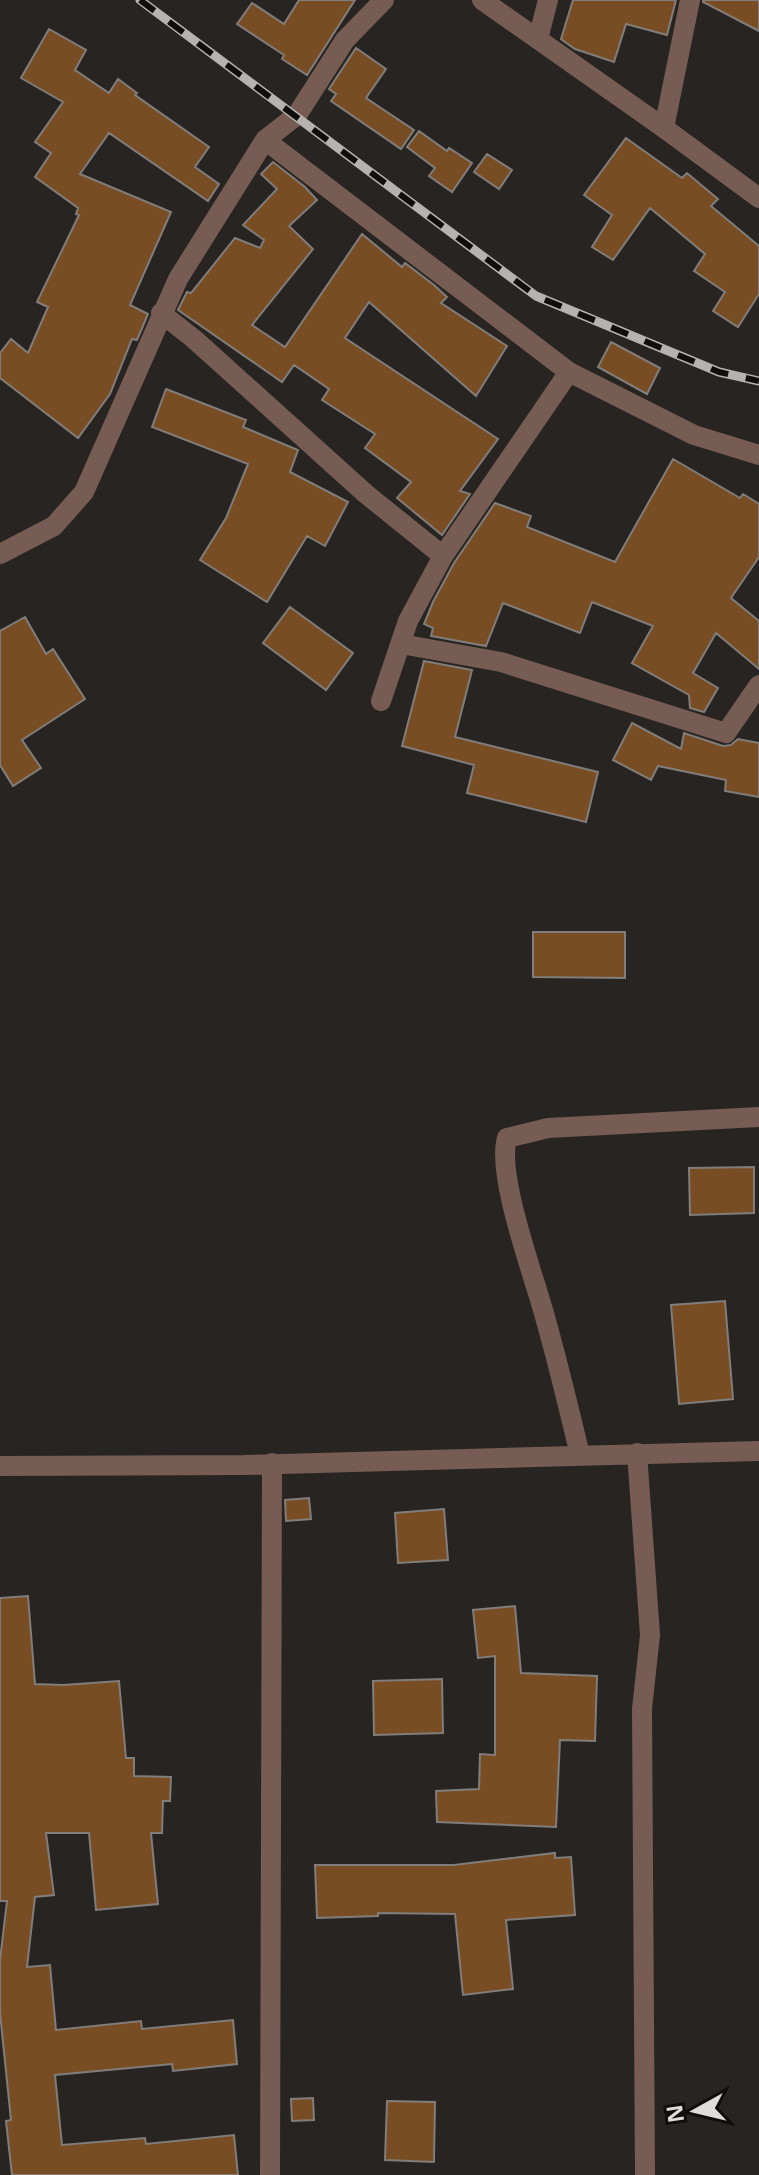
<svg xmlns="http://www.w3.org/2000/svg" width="759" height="2175" viewBox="0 0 759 2175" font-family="'Noto Sans',sans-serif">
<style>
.building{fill:#794d24;stroke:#807d7a;stroke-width:2}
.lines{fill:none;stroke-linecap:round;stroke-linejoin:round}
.minor{stroke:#765c53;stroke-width:20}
.tertiary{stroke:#765c53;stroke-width:20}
.rail-casing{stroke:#b5b2b0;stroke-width:9}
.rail{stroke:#0f0e0d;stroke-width:6;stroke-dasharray:18;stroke-linecap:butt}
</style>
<rect width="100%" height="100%" fill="#272422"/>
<path class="building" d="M 299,0 L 355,0 L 307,75 L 282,59 L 284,55 L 237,24 L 252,3 L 284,24 Z
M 573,0 L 676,0 L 667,35 L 626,24 L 614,62 L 575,49 L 561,39 Z
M 703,0 L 759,0 L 759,31 L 703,2 Z
M 49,29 L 86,50 L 75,70 L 109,93 L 118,79 L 137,93 L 135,95 L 209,147 L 195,167 L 219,184 L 208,201 L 109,133 L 80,174 L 171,212 L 130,305 L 148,314 L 137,340 L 132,339 L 110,394 L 78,438 L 0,378 L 0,353 L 11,339 L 28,353 L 48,307 L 37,302 L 79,215 L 76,214 L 78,208 L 35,177 L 51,153 L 35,142 L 63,102 L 21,78 Z
M 356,48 L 386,69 L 366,98 L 414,130 L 401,149 L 331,101 L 336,94 L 329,89 Z
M 419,131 L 447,151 L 449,148 L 472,163 L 452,192 L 429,176 L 435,168 L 407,147 Z
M 626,138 L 682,178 L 687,173 L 718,199 L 711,206 L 759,246 L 759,294 L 738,327 L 713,311 L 725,292 L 694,271 L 705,254 L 650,208 L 613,260 L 592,247 L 612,215 L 584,195 Z
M 487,154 L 512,170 L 499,189 L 474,172 Z
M 273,162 L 305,187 L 317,200 L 289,226 L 313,249 L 252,325 L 285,347 L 362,234 L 402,267 L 405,263 L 434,285 L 447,297 L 441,303 L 507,346 L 476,396 L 369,302 L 345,338 L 498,439 L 460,491 L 470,494 L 442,535 L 397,498 L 411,482 L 365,448 L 375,434 L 322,400 L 329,389 L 294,365 L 282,382 L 178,310 L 187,292 L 191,293 L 235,238 L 260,248 L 264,240 L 243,225 L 277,189 L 261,174 Z
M 611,342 L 660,368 L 647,394 L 598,367 Z
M 166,389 L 246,420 L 243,427 L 298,450 L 290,472 L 348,502 L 325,546 L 307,536 L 267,602 L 200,560 L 226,518 L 248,464 L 152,427 Z
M 673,459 L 740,498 L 743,494 L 759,504 L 759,557 L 731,598 L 759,621 L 759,669 L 716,633 L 693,673 L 718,688 L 704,712 L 690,708 L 689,695 L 632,663 L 653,626 L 592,602 L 580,633 L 503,603 L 486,646 L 431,636 L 433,628 L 424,624 L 433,602 L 454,563 L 495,503 L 531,516 L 527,527 L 615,562 Z
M 290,607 L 353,653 L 326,690 L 263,643 Z
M 25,617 L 46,654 L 53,649 L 85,699 L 22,740 L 41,768 L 13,786 L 0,765 L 0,631 Z
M 424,661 L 472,670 L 455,737 L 598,772 L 586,822 L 467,793 L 474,765 L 402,746 Z
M 632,723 L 681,749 L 684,733 L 723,746 L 731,745 L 738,739 L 759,743 L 759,797 L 725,791 L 726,780 L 658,766 L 651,780 L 613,760 Z
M 533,932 L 625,932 L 625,978 L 533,977 Z
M 754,1167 L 754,1213 L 690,1215 L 689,1168 Z
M 725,1301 L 733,1399 L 679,1404 L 671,1305 Z
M 309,1498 L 311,1519 L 286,1521 L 285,1500 Z
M 444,1509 L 448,1560 L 398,1563 L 395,1513 Z
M 28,1596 L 35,1684 L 63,1685 L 119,1681 L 126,1758 L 134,1758 L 134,1776 L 171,1777 L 170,1801 L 163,1801 L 162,1833 L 151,1833 L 158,1904 L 96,1910 L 89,1833 L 46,1833 L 54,1895 L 35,1897 L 27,1967 L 50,1965 L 56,2030 L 141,2021 L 142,2029 L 233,2020 L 237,2064 L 173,2071 L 172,2064 L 55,2075 L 62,2145 L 145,2138 L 146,2144 L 234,2135 L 238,2175 L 12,2175 L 6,2121 L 11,2120 L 0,2013 L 0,1960 L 7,1901 L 0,1901 L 0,1598 Z
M 515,1606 L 521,1673 L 597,1676 L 595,1741 L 560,1740 L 556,1827 L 437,1822 L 436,1791 L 479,1789 L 480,1754 L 495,1755 L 495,1656 L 478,1658 L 473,1610 Z
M 442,1679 L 443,1733 L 374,1735 L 373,1681 Z
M 555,1853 L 555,1858 L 571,1857 L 575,1915 L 506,1920 L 513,1989 L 463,1995 L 455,1914 L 378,1913 L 378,1916 L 317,1918 L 315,1865 L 454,1865 Z
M 313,2098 L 314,2120 L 292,2121 L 291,2099 Z
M 387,2101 L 435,2102 L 434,2162 L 385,2160 Z"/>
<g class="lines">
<path class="minor" d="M 538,39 L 548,0
M 664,128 L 690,0
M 265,140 L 569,372 L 694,435 L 759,455
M 161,313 L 194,339 L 366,494 L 443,556
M 0,554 L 54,526 L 84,492 L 178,279 L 265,140 L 297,115 L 345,40 L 384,0
M 401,644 L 501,662 L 726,733 L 759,685
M 381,701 L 408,621 L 443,556 L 569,372
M 637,1453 L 650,1635 L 642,1709 L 645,2175
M 580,1455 C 569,1409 558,1363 545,1317 C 534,1276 496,1175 507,1138 L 548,1128 L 759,1117
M 0,1466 L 244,1465 L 759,1451
M 270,2175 L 272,1463"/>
<path class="tertiary" d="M 482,0 L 664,128 L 759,198"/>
<g class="rail-casing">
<path id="rail" d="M 140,0 L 536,296 L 719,372 L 759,381"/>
</g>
<use href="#rail" class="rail"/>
</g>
<g transform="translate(695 2111) rotate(262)" stroke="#0f0e0d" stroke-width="6" paint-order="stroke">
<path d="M0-6L14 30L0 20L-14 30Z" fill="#dfdddb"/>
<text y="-12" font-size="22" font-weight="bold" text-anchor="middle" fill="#dfdddb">N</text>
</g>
</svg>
